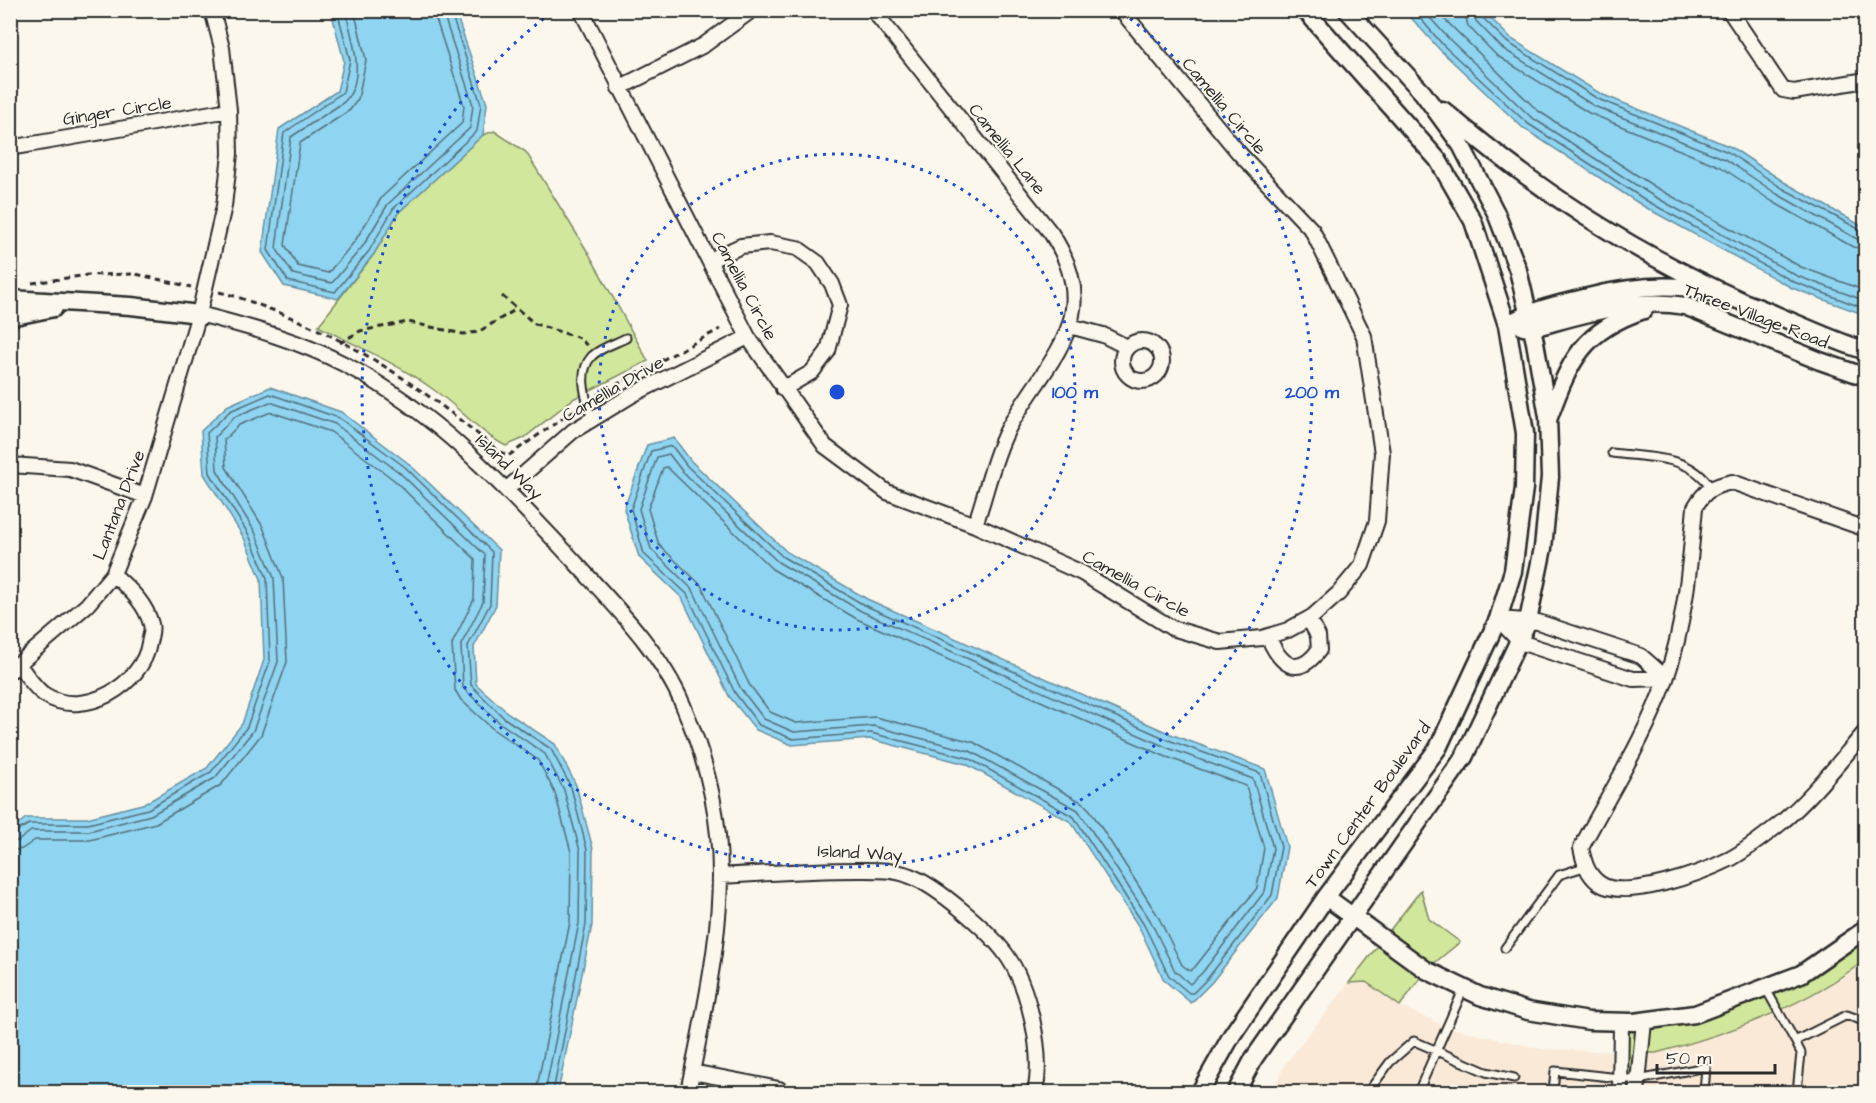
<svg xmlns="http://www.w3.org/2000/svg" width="1876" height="1103" viewBox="0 0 1876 1103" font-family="'Architects Daughter',sans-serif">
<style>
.built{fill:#fae9d7}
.green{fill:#d1e79c;stroke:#7e8964;stroke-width:1.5}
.water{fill:#8fd4f1;stroke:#6790a2;stroke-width:1.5}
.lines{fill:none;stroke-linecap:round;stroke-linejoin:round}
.shore{stroke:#536f7a;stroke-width:1.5}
.service-casing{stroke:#2b2b2b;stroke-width:11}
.minor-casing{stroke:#2b2b2b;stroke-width:18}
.tertiary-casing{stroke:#2b2b2b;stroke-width:21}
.path{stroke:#2b2b2b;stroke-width:3;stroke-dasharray:6 4.5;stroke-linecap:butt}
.service{stroke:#fbf7ec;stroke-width:7}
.minor{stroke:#fbf7ec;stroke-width:14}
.tertiary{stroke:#fbf7ec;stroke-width:16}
.ring{fill:none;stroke:#1d4ed8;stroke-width:3;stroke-dasharray:3 6}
.labels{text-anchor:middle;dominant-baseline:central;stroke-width:4.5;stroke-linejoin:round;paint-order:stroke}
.street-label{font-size:18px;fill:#2b2b2b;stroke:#fbf7ec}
.centre{fill:#1d4ed8;stroke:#fbf7ec;stroke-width:3}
.ring-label{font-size:18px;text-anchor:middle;font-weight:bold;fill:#1d4ed8;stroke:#fbf7ec;stroke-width:4.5;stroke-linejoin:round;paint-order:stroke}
</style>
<rect width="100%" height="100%" fill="#fbf7ec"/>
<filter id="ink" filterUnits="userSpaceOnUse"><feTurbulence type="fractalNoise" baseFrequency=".0167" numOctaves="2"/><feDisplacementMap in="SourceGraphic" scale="12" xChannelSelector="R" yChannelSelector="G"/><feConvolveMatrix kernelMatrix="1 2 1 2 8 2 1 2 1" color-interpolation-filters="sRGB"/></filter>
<g filter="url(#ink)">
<path class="built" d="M 1865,960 L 1865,1092 L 1272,1092 L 1286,1063 L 1349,983 L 1366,982 L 1400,1006 L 1446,1027 L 1542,1049 L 1641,1053 L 1843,978 Z"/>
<path class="green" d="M 494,131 L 526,152 L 589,254 L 648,361 L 573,399 L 524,438 L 506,446 C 480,433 459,407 434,390 C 398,364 357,346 318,326 L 374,254 L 398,213 L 483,135 Z
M 1421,890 L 1429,919 L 1460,942 L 1426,970 L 1400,1006 L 1366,982 L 1349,983 Z
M 1865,929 L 1865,960 C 1804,1007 1730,1033 1656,1053 L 1641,1053 L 1638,1080 L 1620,1079 L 1621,1022 L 1742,998 Z"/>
<path class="water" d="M 331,11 L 455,11 L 487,104 L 483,135 L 398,213 L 374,254 L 338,299 L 284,286 L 262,252 L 279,129 L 337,91 L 344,61 Z
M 1405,11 L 1484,11 L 1510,38 L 1601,94 L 1731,147 L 1784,182 L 1865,228 L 1865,315 L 1792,288 L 1643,206 L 1523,128 L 1439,49 Z
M 270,387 L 341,412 L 408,463 L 499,550 L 496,605 L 474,647 L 476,684 L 508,713 L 555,744 L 576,785 L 593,849 L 592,925 L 558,1092 L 11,1092 L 11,830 L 26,818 L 87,818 L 146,803 L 207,768 L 242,724 L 264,660 L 261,579 L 244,538 L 204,474 L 201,431 L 227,406 Z
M 674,438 L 691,461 L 787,552 L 867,599 L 1173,735 L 1265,769 L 1287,847 L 1278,898 L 1212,982 L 1191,1003 L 1164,980 L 1139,927 L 1071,822 L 966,764 L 870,739 L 792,745 L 756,730 L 729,696 L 682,598 L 639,557 L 624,509 L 647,445 Z"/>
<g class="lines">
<path class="shore" d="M 337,10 L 350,60 L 343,92 L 284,133 L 268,250 L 288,281 L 335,292 L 369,251 L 393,209 L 477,131 L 481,104 L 450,10
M 345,10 C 352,37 367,80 344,102 L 291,137 L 276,248 L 293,274 L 332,283 L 363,246 L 388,204 L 470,128 L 473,105 L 442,10
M 354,10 L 366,60 L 358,99 L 350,110 L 300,143 L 285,245 L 298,266 L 328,273 L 355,241 L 382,197 L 462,123 L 464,106 L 433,10
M 1413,10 L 1443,45 L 1527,123 L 1647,201 L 1794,282 L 1866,309
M 1423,10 L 1449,39 L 1531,117 L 1650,194 L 1797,276 L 1866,301
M 1435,10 L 1537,110 L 1655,187 L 1801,267 L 1866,291
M 1464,10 L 1468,26 L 1496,55 L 1589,113 L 1721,167 L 1773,202 L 1853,247 L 1866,249
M 1473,10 L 1476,21 L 1502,48 L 1594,106 L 1725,159 L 1777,194 L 1857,239 L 1866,240
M 1481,10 L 1482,17 L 1507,42 L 1598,99 L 1728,152 L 1782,188 L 1866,233
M 672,446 L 687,466 L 783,557 L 864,605 L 1171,741 L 1260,773 L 1281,847 L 1272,895 L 1208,978 L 1193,993 L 1189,993 L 1169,976 L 1144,925 L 1074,817 L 968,758 L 871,733 L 793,739 L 759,725 L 735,693 L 687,594 L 644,554 L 631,509 L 651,451 Z
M 669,454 L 682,471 L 778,562 L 861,611 L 1168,748 L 1253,779 L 1273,848 L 1265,891 L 1202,973 L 1190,984 L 1175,971 L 1150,920 L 1078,810 L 970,751 L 873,726 L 794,732 L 764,719 L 741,689 L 693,590 L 651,549 L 639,509 L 657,457 Z
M 667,467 L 772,569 L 857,619 L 1164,756 L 1246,786 L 1264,848 L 1257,888 L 1195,967 L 1190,971 L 1182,965 L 1158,916 L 1090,810 L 1083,803 L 973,742 L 875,717 L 796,723 L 770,712 L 749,684 L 701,585 L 659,545 L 648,509 L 663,468 Z
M 10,835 L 29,824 L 88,824 L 148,809 L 211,772 L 247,727 L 270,661 L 267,578 L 249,535 L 210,473 L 207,433 L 230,411 L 270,394 L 339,418 L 405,467 L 492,552 L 490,604 L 468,646 L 471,685 L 504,718 L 551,749 L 571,787 L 587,850 L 586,924 L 553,1092
M 10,842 L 18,841 L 31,831 L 89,831 L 151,815 L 215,778 L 253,731 L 278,662 L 274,578 L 255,532 L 217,470 L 215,437 L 234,417 L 270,402 L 335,424 L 400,473 L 485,555 L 483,602 L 461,645 L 463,688 L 500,723 L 545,754 L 564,790 L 580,851 L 579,923 L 545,1092
M 10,851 L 22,849 L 35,840 L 90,840 L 156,823 L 221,785 L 261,735 L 287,662 L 283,578 L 263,527 L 226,467 L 224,440 L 239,425 L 271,412 L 331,432 L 394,480 L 475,559 L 474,599 L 452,644 L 455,690 L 461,700 L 494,730 L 538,760 L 555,793 L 571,852 L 570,922 L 536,1092"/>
<g class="service-casing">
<path id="service" d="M 592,420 C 587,401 576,373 592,356 C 600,348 616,343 626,338
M 1612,453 C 1648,458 1690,454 1711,488
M 1505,948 L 1559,875 L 1584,867
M 1766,989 L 1795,1041 L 1847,1015 L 1866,1022
M 1795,1041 L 1801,1053 L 1797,1092
M 1368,1092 L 1390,1062 L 1414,1041 L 1486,1072 L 1514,1078
M 1418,1092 L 1464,988
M 1553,1092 L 1555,1071 L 1638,1080 L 1706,1067 L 1704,1092"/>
</g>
<g class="minor-casing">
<path id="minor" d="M 581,10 L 748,337 L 825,446 L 887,492 L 975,525 L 1082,573 L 1172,628 L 1220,642 L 1262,638 L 1288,630 L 1312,617 L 1339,593 L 1362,565 L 1377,521 L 1382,453 L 1364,336 L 1312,230 L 1239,153 L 1121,10
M 873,10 L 1051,233 C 1107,318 1047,358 1008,429 C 993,458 986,494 975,525
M 1729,10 L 1783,90 L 1794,92 L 1866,80
M 619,88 L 704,45 L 752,10
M 10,148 L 229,110
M 710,260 L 741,246 L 770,243 L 797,248 L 818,263 L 832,284 L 840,305 L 828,351 L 812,372 L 783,389
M 199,314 C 250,327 300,341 346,365 C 436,412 506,488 574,561 C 613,604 660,650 683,705 C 700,745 714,792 718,835 C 727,917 704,1012 688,1092
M 1070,326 L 1103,335 L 1127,347
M1122 361a20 20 0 1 1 40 0a20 20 0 1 1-40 0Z
M 10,465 L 70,469 L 145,496
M 507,489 L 573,431 L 632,395 L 748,337
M 1866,529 L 1732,482 C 1713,486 1705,490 1695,507 C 1690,564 1685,625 1666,679 C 1645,739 1610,792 1581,848 C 1584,862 1587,874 1599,883 C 1625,902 1704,872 1730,859 C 1747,850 1767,834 1782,822 C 1813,796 1839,762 1866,731
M 1498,619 L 1538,622 L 1641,656 L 1666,678 L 1633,679 L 1520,642 Z
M 1268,636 C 1280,665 1297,679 1319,650 L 1318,636 L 1309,619
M 18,664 C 26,674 35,689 45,695 C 84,720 143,684 149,643 C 150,637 153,630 151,624 C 145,602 129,589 113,574
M 10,671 L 87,605 L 113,574 L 145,496 L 199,314 L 224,206 L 230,154 L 229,110 L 222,48 L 212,10
M 720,876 C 765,873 810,870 856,870 C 873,870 894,869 910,876 C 937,886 988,930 1005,953 C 1029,985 1044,1054 1035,1092
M 692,1072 L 779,1089 L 783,1092
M 1620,1092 L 1621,1022
M 1637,1092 L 1644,1022"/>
</g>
<g class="tertiary-casing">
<path id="tertiary" d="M 1443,110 C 1538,191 1629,250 1742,301
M 10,299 L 131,306 L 199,314
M 10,317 L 54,308
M 1507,325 C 1531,310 1556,305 1584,298 C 1623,288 1667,282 1707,291 C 1762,304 1812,334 1866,351
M 1523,327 L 1532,328 C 1582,315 1633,297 1685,306 L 1820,361 L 1866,377
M 1549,417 C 1570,360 1583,330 1644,310
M 1326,897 L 1426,970 L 1480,996 L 1528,1011 L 1589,1021 L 1634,1022 L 1695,1014 L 1801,974 L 1866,929
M 1200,1092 L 1232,1035 L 1326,897 L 1438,748 L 1498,619 L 1513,571 L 1524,488 L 1525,433 L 1507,325 L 1473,221 L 1438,160 L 1305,10
M 1236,1092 L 1254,1058 L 1464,757 L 1528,621 L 1543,548 L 1550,477 L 1548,417 L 1535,342 L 1518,270 L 1496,213 L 1461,145 L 1423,93 L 1347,10"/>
</g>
<path class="path" d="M 32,283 L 88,275 L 136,274 L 191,287
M 219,292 C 238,296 256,304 275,311 C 360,344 428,392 497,450 L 508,456 L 579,407
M 502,296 L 535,324 L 580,338 L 588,347
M 340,343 L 360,331 L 408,322 L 463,334 L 478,332 L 515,310
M 597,395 L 720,329"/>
<use href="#service" class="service"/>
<use href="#minor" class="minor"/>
<use href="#tertiary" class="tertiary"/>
</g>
</g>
<g class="ring">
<circle cx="837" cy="392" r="238"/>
<path d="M1123 13A475 475 0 1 1 551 13"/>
</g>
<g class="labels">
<g class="street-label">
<text transform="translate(1224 106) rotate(50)">Camellia Circle</text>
<text transform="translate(117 111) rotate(-9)">Ginger Circle</text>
<text transform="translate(1007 149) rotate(51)">Camellia Lane</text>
<text transform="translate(744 286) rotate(62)">Camellia Circle</text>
<text transform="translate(1756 316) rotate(21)">Three Village Road</text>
<text transform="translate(613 389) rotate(-30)">Camellia Drive</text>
<text transform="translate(509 467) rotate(44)">Island Way</text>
<text transform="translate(119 505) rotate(-69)">Lantana Drive</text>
<text transform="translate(1136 584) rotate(29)">Camellia Circle</text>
<text transform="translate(1368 805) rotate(-54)">Town Center Boulevard</text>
<text transform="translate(860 853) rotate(3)">Island Way</text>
</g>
</g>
<circle cx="837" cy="392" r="9" class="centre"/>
<g class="ring-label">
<text x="1075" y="398">100 m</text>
<text x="1312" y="398">200 m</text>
</g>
<rect width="1876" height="1103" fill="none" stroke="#fbf7ec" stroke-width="36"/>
<rect x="18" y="18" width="1840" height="1067" fill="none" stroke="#2b2b2b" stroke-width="2" filter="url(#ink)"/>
<path d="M1657 1064v9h118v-9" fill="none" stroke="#2b2b2b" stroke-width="3"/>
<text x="1666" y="1064" font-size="18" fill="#2b2b2b" stroke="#fbf7ec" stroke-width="4.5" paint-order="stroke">50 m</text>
</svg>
